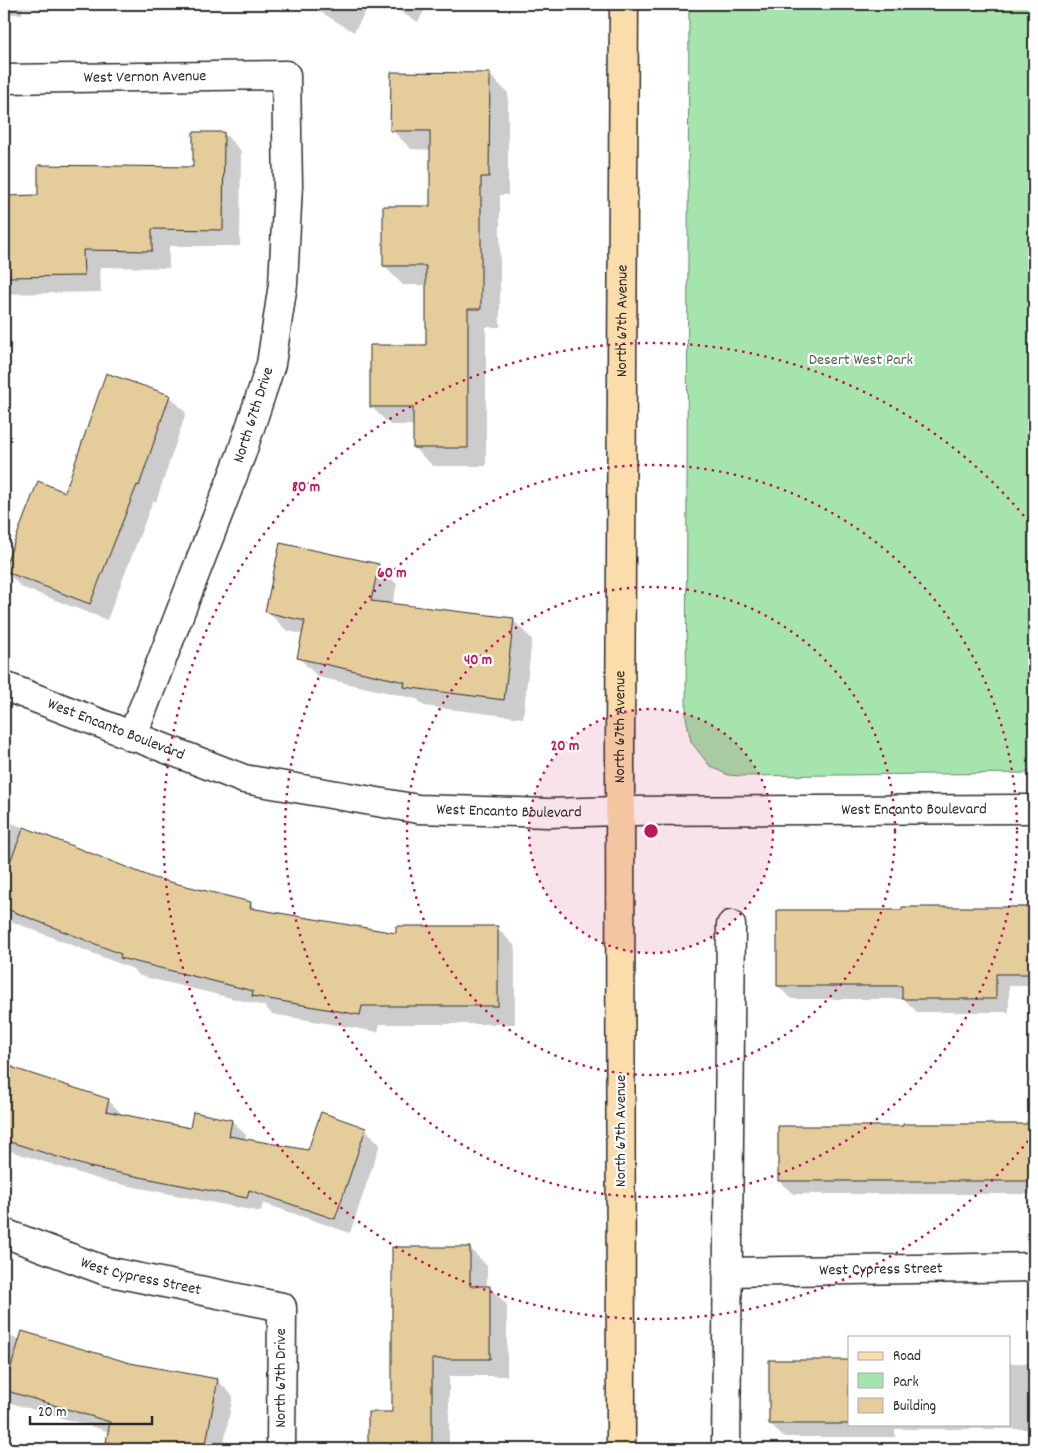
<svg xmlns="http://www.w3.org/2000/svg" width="1038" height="1453" viewBox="0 0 1038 1453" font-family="Dekko,sans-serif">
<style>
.green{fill:#a5e4ac;stroke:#68886c}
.shadow{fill:#0003}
.building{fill:#e5cd9b;stroke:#2b2b2b}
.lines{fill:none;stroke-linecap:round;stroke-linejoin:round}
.minor-casing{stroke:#2b2b2b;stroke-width:31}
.major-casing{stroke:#2b2b2b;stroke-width:31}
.minor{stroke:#fff;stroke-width:28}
.major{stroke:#fbddab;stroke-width:28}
.ring{fill:none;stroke:#c2185b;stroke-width:2.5;stroke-dasharray:2.5 5}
.labels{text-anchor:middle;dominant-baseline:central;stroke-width:4.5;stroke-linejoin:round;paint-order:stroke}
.street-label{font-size:16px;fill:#2b2b2b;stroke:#fff}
.park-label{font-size:16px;fill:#506252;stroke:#fff}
.centre{fill:#c2185b;stroke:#fff;stroke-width:2.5}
.ring-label{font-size:15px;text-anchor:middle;font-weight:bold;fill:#c2185b;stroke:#fff;stroke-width:4.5;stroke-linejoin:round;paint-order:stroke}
</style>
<rect width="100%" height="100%" fill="#fff"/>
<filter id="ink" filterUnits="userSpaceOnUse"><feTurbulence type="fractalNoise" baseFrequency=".02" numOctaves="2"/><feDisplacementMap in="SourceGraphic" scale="10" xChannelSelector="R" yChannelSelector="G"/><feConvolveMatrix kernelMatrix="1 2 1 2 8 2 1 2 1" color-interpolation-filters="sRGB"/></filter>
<g filter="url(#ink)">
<path class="green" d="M 689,4 L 1034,4 L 1034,773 L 743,776 L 728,775 L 710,766 L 691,742 L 686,717 Z"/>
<path class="shadow" d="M 4,4 L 109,4 L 109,8 L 22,8 L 22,14 L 4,14 Z
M 307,4 L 370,4 L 354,32 Z
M 387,4 L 428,4 L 418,22 Z
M 489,74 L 508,93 L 508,195 L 500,195 L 500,327 L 486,327 L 486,466 L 433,466 L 414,448 L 414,425 L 390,425 L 371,406 L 427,346 L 427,285 L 403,285 L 384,266 L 431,207 L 431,150 L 411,149 L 392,130 Z
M 224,133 L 241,151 L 240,246 L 169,246 L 169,268 L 100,267 L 101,292 L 4,294 L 4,197 L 40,196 L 194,168 Z
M 107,375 L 170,396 L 186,413 L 156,502 L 153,501 L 107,620 L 21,587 L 5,570 L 66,493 Z
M 378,566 L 397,584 L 392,605 L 513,620 L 532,639 L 523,718 L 424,706 L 417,699 L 318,677 L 299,658 L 304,635 L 286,630 L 267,611 Z
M 4,820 L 153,879 L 250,903 L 258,910 L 397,935 L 497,928 L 515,946 L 515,1024 L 380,1024 L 378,1032 L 272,1014 L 264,1006 L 140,976 L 133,969 L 13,922 L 4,913 Z
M 1010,906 L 1034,906 L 1034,986 L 1009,986 L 1009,1012 L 917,1012 L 904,999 L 791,999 L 778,986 L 904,911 L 1010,909 Z
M 4,1056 L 19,1071 L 109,1101 L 124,1116 L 191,1129 L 232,1121 L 246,1135 L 245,1140 L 309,1152 L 365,1129 L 380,1144 L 350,1233 L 263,1203 L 261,1212 L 104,1181 L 4,1149 Z
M 1025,1121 L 1034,1121 L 1034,1194 L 793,1194 L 779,1181 L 1025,1125 Z
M 470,1248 L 487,1266 L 487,1287 L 490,1287 L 507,1305 L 507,1376 L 449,1376 L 449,1449 L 370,1449 L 370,1413 L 393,1413 Z
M 4,1333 L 20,1341 L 130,1364 L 217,1380 L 233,1396 L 223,1449 L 115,1449 L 108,1442 L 110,1432 L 4,1401 Z
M 849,1360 L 849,1424 L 1009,1424 L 1009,1363 L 1034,1363 L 1034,1429 L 895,1429 L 895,1437 L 783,1437 L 770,1424 L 770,1361 Z"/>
<path class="building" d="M 391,72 L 490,73 L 489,177 L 481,177 L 481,309 L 468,309 L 468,448 L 413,448 L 413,407 L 370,407 L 370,345 L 426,345 L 426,266 L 383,266 L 383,206 L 430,206 L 430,131 L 390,131 Z
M 193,132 L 224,132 L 223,230 L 152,229 L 152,251 L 83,250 L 84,276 L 4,277 L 4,196 L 38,195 L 38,165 L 193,167 Z
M 106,373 L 170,395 L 139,486 L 137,485 L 90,604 L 4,571 L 4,569 L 38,481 L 65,492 Z
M 280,543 L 379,564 L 371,601 L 514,618 L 504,700 L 404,687 L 405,682 L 297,658 L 305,621 L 265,612 Z
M 24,827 L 154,878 L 251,902 L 250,908 L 396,933 L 396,926 L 498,926 L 498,1006 L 362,1006 L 360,1015 L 252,996 L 253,991 L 120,958 L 121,954 L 4,908 L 4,877 Z
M 902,907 L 1034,907 L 1034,974 L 996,974 L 996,999 L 902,999 L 902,986 L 777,986 L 777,910 L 902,910 Z
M 4,1065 L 109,1099 L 106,1111 L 190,1128 L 193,1112 L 232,1120 L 229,1136 L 308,1150 L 321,1112 L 366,1128 L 335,1219 L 249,1190 L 247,1198 L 89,1167 L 4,1140 Z
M 903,1124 L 1034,1124 L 1034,1181 L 778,1181 L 778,1126 L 903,1126 Z
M 392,1247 L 470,1247 L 470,1286 L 490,1286 L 490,1359 L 432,1359 L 432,1449 L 368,1449 L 368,1412 L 392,1412 Z
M 22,1331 L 130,1363 L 218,1379 L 205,1449 L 146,1449 L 106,1442 L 110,1422 L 4,1390 Z
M 769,1360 L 849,1360 L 849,1424 L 769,1424 Z"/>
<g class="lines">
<g class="minor-casing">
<g id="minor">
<path id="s1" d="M 4,79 L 286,75 L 288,186 L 283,284 L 271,364 L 241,455 L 132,737"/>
<path id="s2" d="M 4,686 L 244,779 L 418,809 L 548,813 L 620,811 L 1034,809"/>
<path id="s3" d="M 4,1233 L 106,1271 L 282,1307 L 281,1449"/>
<path id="s4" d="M 727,1272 L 1034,1267"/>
<path d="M 726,1449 L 731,925"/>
</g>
</g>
<g class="major-casing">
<g id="major">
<path id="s5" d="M 621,1449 L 620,744 L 624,4"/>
</g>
</g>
<use href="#minor" class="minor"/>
<use href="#major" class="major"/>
</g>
</g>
<circle cx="651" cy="831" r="122" fill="#c2185b" fill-opacity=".12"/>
<g class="ring">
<circle cx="651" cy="831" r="122"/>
<circle cx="651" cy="831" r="244"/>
<circle cx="651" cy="831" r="366"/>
<path d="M1033 1135A488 488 0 1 1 1033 527"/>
</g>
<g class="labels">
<g class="street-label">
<text stroke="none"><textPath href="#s1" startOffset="141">West Vernon Avenue</textPath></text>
<text stroke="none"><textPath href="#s5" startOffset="1128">North 67th Avenue</textPath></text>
<text transform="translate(254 415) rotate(-72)">North 67th Drive</text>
<text stroke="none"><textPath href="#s5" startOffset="722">North 67th Avenue</textPath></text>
<text stroke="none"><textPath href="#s2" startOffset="120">West Encanto Boulevard</textPath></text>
<text stroke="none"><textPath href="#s2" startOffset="930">West Encanto Boulevard</textPath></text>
<text stroke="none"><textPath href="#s2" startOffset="525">West Encanto Boulevard</textPath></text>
<text transform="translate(621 1131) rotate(-90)">North 67th Avenue</text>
<text stroke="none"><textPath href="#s4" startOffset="154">West Cypress Street</textPath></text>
<text stroke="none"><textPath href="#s3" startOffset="144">West Cypress Street</textPath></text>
<text transform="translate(281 1378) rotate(-90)">North 67th Drive</text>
</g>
<g class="park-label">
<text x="861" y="360">Desert West Park</text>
</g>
</g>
<circle cx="651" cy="831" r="8" class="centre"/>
<g class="ring-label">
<text x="306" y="491">80 m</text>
<text x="392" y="577">60 m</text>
<text x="478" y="664">40 m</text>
<text x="565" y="750">20 m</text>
</g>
<rect width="1038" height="1453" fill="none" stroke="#fff" stroke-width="20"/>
<rect x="10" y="10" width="1018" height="1433" fill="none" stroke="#2b2b2b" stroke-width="2" filter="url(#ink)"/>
<rect x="848" y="1336" width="162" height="90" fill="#ffffff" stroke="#aaaaaa"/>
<rect x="858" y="1352" width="25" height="8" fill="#fbddab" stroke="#aaaaaa"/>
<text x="893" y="1360" font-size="15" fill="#2b2b2b">Road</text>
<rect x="858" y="1373" width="25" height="15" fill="#a5e4ac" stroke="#aaaaaa"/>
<text x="893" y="1386" font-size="15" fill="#2b2b2b">Park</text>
<rect x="858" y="1398" width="25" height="15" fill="#e5cd9b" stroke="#aaaaaa"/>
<text x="893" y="1410" font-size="15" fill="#2b2b2b">Building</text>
<path d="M30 1416v8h122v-8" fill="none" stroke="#2b2b2b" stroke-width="2.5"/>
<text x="38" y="1416" font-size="15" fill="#2b2b2b" stroke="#ffffff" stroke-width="4" paint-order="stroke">20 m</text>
</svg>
